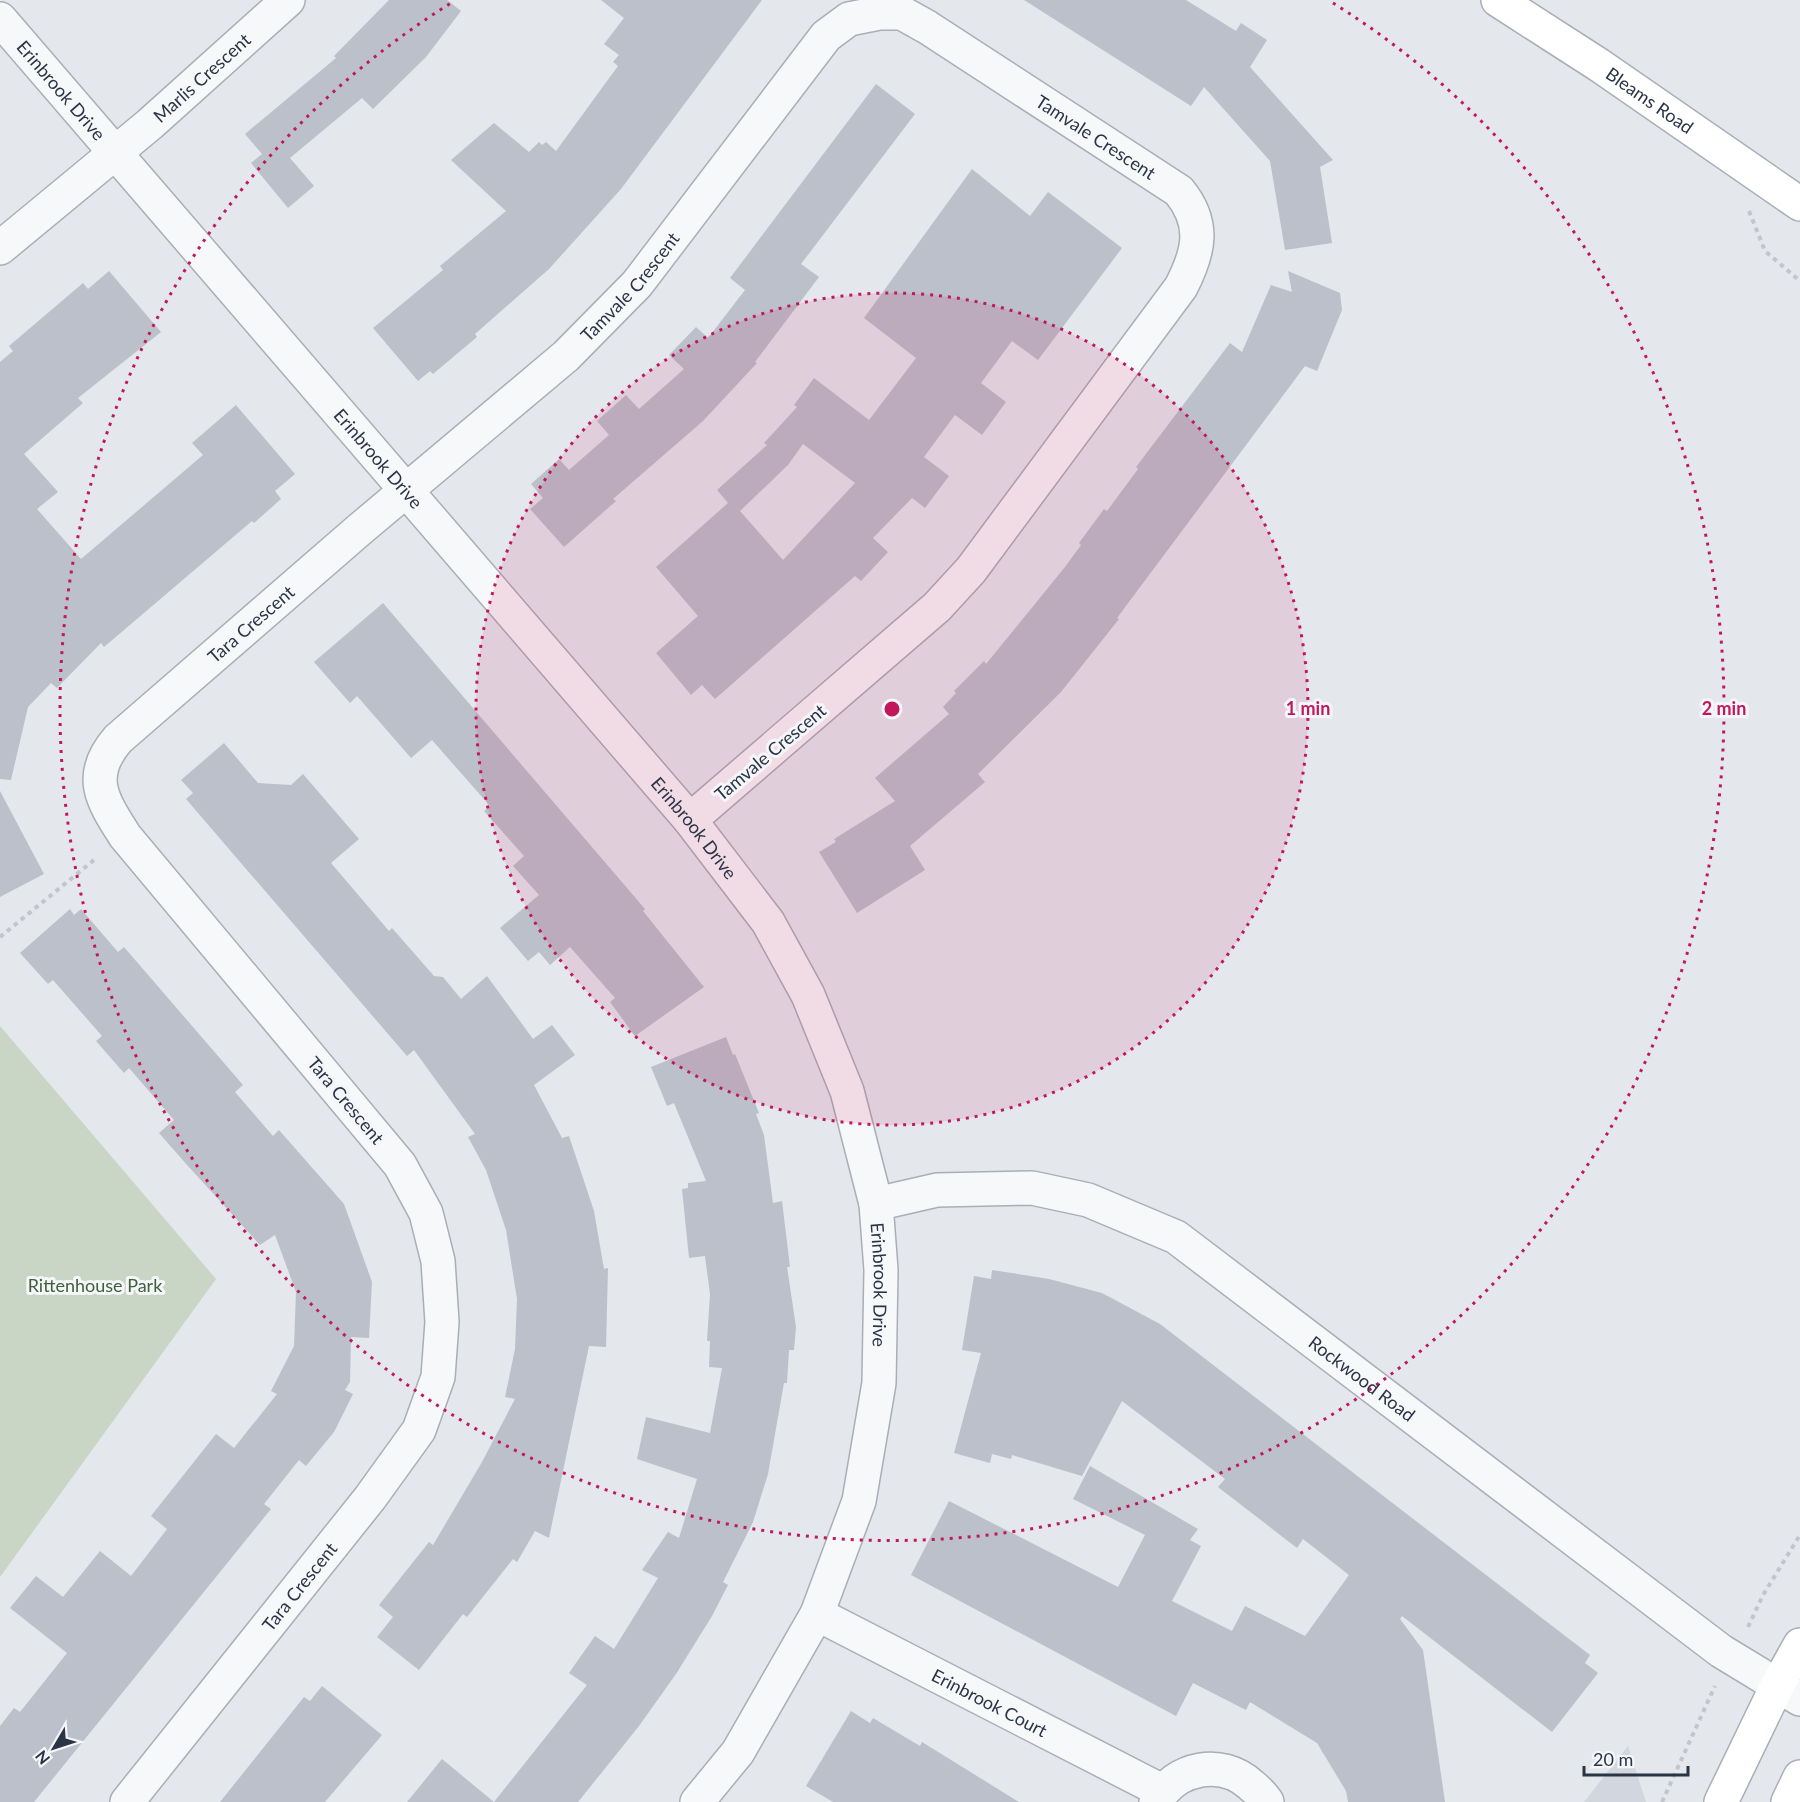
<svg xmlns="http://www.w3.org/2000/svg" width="1800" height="1802" viewBox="0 0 1800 1802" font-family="Lato,sans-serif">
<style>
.built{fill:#d2d6de}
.green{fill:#c9d6c5}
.building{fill:#bbc0ca;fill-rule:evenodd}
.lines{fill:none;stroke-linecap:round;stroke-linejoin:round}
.minor-casing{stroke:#a9aeb7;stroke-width:36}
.secondary-casing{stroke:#a9aeb7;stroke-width:36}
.path{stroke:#c2c5cb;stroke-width:4;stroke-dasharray:4.5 4.5;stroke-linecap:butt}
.minor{stroke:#f7f8fa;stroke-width:33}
.secondary{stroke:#fff;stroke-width:33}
.ring{fill:none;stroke:#c2185b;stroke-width:3;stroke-dasharray:3 6}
.labels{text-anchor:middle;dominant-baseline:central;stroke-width:6;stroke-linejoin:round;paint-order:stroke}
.street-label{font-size:18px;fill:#2b3445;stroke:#f4f6f9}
.park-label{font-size:18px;fill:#3f6138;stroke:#f4f6f9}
.centre{fill:#c2185b;stroke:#f4f6f9;stroke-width:3}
.ring-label{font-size:18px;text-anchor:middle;font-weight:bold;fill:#c2185b;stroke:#f4f6f9;stroke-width:6;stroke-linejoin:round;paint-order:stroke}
</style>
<rect width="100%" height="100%" fill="#e4e7ec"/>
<path class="built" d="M 1628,1746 L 1646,1802 L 1584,1802 Z"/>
<path class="green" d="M 0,1026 L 216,1279 L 0,1577 Z"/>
<path class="building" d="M 389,0 L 447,0 L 461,11 L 426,57 L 373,109 L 362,98 L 290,158 L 314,186 L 288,208 L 251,163 L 262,154 L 245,134 L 336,58 L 334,56 Z
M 601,0 L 762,0 L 621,189 L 549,269 L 475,334 L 477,337 L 433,374 L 430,371 L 418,381 L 373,328 L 443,270 L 440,266 L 506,211 L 451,160 L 494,123 L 529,152 L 539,142 L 542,145 L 546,142 L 556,151 L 618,66 L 613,62 L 619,55 L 604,44 L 624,18 Z
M 1024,0 L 1186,0 L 1236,31 L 1241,23 L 1267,40 L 1250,67 L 1333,160 L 1320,167 L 1332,243 L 1285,250 L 1270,161 L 1204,87 L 1191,106 Z
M 876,84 L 915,114 L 801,264 L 819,277 L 755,362 L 757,363 L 703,421 L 613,499 L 616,501 L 564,547 L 530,509 L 543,498 L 531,484 L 559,459 L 569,470 L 609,435 L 597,421 L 626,395 L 639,409 L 684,369 L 669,355 L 696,327 L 708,338 L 745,290 L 730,278 Z
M 972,169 L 1030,216 L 1048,192 L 1122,248 L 1038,360 L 1012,341 L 981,383 L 1006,402 L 982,435 L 955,415 L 924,457 L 949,476 L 925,508 L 912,498 L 873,538 L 888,552 L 861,581 L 855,576 L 715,699 L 702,685 L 691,695 L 656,653 L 698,616 L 656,567 L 728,503 L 717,490 L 767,445 L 764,443 L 797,407 L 794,405 L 814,378 L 869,420 L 916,358 L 864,318 ZM 803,444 L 855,483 L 783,560 L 740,511 L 788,465 Z
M 109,271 L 161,332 L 78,398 L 83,403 L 24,454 L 58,492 L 37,509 L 81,559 L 203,455 L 192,443 L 236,405 L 295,474 L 275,491 L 281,499 L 254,523 L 252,521 L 104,647 L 101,643 L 57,688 L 51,683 L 28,707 L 11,780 L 0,779 L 0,362 L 13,351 L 9,346 L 83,283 L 88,289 Z
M 1288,271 L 1340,293 L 1342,310 L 1317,371 L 1305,366 L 1117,618 L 1119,619 L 1061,692 L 978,774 L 985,782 L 910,846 L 925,870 L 857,913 L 819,852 L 836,842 L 834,839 L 895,801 L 875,778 L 949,714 L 943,707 L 956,693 L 954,691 L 984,661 L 986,664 L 1065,567 L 1081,545 L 1079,543 L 1104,509 L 1107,511 L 1138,469 L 1136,467 L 1230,343 L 1242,352 L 1271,285 L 1292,292 Z
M 383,603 L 645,909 L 643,911 L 704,987 L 635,1036 L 610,1002 L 615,998 L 570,947 L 550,965 L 539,952 L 528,961 L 500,928 L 539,895 L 513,866 L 524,856 L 484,811 L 490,806 L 432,740 L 411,758 L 357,696 L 350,703 L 314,662 Z
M 224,743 L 258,783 L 291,785 L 303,774 L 359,839 L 331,863 L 389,931 L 392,928 L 434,976 L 443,977 L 461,999 L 487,976 L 533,1039 L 552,1025 L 575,1055 L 534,1085 L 562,1138 L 569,1136 L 594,1211 L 604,1269 L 608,1268 L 606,1347 L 589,1346 L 549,1538 L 535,1531 L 517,1562 L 513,1559 L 467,1617 L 463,1614 L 419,1670 L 377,1637 L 393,1617 L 379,1605 L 429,1542 L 433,1545 L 482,1462 L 515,1399 L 505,1397 L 515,1349 L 517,1299 L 506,1230 L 486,1170 L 468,1137 L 475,1134 L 414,1050 L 407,1056 L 186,799 L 193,793 L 181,780 Z
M 0,791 L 44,874 L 0,897 Z
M 70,909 L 74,915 L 81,909 L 118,952 L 124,947 L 243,1085 L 235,1092 L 273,1136 L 279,1130 L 344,1204 L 372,1282 L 369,1338 L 351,1337 L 350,1382 L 345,1390 L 353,1394 L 334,1432 L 306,1466 L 299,1460 L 264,1504 L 271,1509 L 34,1802 L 0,1802 L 0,1726 L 14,1708 L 20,1712 L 67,1653 L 10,1608 L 36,1576 L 63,1597 L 100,1551 L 131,1576 L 167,1529 L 151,1516 L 216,1434 L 234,1448 L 277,1394 L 271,1391 L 294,1346 L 296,1292 L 275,1235 L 260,1245 L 188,1166 L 159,1133 L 174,1120 L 129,1068 L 124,1073 L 96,1041 L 102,1036 L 53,980 L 48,984 L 20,953 Z
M 726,1037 L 733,1055 L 735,1054 L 759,1113 L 756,1114 L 764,1135 L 773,1203 L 782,1201 L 790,1267 L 787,1267 L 796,1327 L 794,1350 L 789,1350 L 787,1383 L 784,1383 L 768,1474 L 753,1522 L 723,1582 L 728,1585 L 712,1616 L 676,1674 L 639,1726 L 578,1802 L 407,1802 L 442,1759 L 494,1802 L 587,1685 L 569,1673 L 595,1636 L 614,1649 L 658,1578 L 642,1570 L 668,1532 L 679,1538 L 697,1479 L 637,1459 L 646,1417 L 710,1433 L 722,1368 L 709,1367 L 710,1341 L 707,1341 L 710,1294 L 705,1256 L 689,1258 L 682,1189 L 688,1188 L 688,1183 L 706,1181 L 674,1103 L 667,1106 L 651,1067 Z
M 992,1270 L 1049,1279 L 1102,1293 L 1160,1324 L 1590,1655 L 1585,1663 L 1598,1673 L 1552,1732 L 1402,1616 L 1400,1619 L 1423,1650 L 1445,1802 L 1348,1802 L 1346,1791 L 1317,1743 L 1250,1702 L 1246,1710 L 1193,1683 L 1176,1716 L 911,1575 L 949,1501 L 1118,1587 L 1145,1535 L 1073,1499 L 1090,1466 L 1198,1529 L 1190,1540 L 1201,1546 L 1172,1601 L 1232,1631 L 1245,1606 L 1305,1636 L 1349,1575 L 1303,1539 L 1297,1548 L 1218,1487 L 1225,1479 L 1122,1401 L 1082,1476 L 1012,1455 L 1011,1459 L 992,1454 L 990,1463 L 954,1453 L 981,1353 L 962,1350 L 974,1276 L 991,1279 Z
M 322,1686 L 382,1735 L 325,1802 L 220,1802 L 304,1697 L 310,1701 Z
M 851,1711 L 870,1723 L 873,1718 L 920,1746 L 922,1742 L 1019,1802 L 833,1802 L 806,1786 Z"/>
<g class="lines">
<g class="minor-casing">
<g id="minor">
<path id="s1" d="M 0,19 L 690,820 L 768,922 L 808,995 L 847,1091 L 876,1204 L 881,1270 L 879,1383 L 859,1501 L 817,1614 L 738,1752 L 697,1802"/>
<path id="s2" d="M 0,248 L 150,124 L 288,0"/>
<path id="s3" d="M 876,1204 L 937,1190 L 1032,1188 L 1088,1200 L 1176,1237 L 1721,1651 L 1800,1699"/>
<path id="s4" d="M 817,1614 L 1162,1791"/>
<path id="s5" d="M 127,1802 L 370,1498 L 419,1430 L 438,1377 L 442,1322 L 438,1261 L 426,1213 L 400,1165 L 125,836 C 102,800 86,776 118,739 L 359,530 L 566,356 L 637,284 L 826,36 L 849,19 L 879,13 L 902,13 L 927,27 L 1179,191 C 1206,224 1199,252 1181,287 L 971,570 L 937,607 L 690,820"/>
<path d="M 1156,1802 C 1175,1767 1222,1758 1251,1785 C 1257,1790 1263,1795 1267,1802"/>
</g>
</g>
<g class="secondary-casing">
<g id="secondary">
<path id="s6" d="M 1498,0 L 1599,65 L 1800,204"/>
<path d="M 1721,1802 L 1777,1686 L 1800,1645"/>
<path d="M 1788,1802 L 1800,1777"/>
</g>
</g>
<path class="path" d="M 1749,211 L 1765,251 L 1800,281
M 0,937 L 94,860
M 1748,1627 L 1763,1595 L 1800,1535
M 1662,1802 L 1715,1686"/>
<use href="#minor" class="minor"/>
<use href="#secondary" class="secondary"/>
</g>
<circle cx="892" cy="709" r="416" fill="#c2185b" fill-opacity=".12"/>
<g class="ring">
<circle cx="892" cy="709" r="416"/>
<path d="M1333 3A832 832 0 1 1 451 3"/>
</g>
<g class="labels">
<g class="street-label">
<text stroke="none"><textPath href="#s2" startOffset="264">Marlis Crescent</textPath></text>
<text stroke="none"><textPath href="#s1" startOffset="94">Erinbrook Drive</textPath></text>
<text stroke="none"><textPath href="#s6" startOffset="182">Bleams Road</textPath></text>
<text stroke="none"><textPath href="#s5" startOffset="2601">Tamvale Crescent</textPath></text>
<text stroke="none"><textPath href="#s5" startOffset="1970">Tamvale Crescent</textPath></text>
<text stroke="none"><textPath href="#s1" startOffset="580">Erinbrook Drive</textPath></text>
<text stroke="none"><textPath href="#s5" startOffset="1462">Tara Crescent</textPath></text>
<text transform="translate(770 752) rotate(-40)">Tamvale Crescent</text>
<text stroke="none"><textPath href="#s1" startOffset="1066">Erinbrook Drive</textPath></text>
<text transform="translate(346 1100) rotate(50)">Tara Crescent</text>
<text stroke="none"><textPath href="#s1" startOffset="1570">Erinbrook Drive</textPath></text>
<text stroke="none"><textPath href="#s3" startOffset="544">Rockwood Road</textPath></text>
<text stroke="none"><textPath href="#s5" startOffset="276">Tara Crescent</textPath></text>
<text stroke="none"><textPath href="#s4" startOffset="194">Erinbrook Court</textPath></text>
</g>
<g class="park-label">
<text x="95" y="1285">Rittenhouse Park</text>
</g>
</g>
<circle cx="892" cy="709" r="9" class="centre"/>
<g class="ring-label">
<text x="1308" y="715">1 min</text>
<text x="1724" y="715">2 min</text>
</g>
<g transform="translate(54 1748) rotate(231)" stroke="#f4f6f9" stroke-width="4.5" paint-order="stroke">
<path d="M0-4.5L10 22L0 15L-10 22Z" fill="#2b3445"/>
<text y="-9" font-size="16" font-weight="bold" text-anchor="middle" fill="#2b3445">N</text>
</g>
<path d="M1584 1766v9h104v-9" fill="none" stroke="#2b3445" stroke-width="3"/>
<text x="1593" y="1766" font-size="18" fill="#2b3445" stroke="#f4f6f9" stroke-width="4.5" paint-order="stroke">20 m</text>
</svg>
